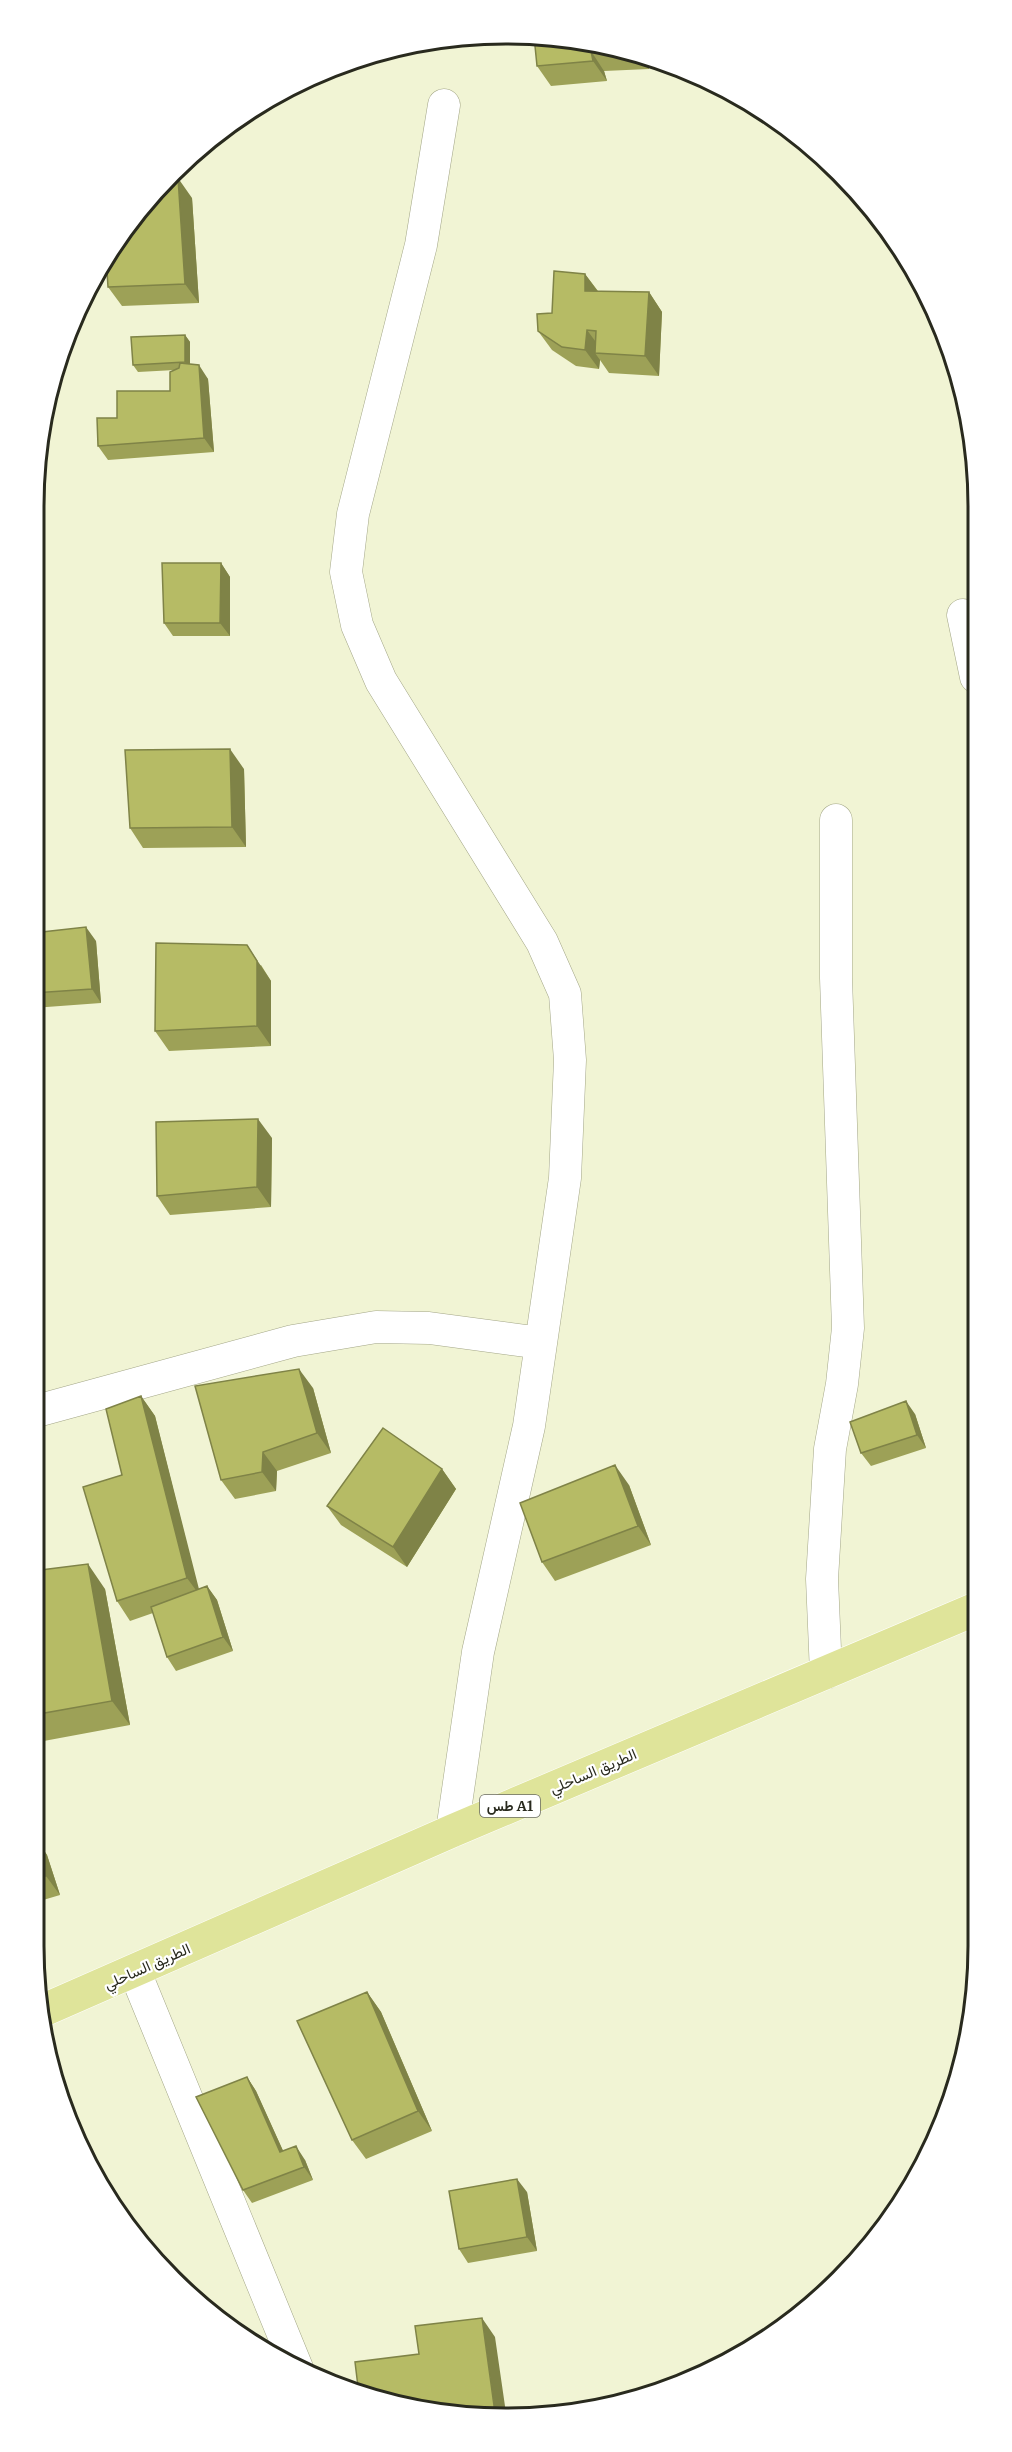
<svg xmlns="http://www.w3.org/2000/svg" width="1012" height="2452" viewBox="0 0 1012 2452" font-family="Merriweather,Vazirmatn,serif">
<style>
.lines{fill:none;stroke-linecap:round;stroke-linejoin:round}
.minor-casing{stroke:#a3a687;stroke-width:33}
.trunk-casing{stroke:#fff;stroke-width:34}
.minor{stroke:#fff;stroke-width:32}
.trunk{stroke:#dfe49a;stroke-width:33}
.wall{fill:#9da157}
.shaded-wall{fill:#7f8347}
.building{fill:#b6bb65;stroke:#7f8347;stroke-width:1.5}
.labels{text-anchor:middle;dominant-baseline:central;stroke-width:4.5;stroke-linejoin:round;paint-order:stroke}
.shield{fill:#fff;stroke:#696a62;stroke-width:1.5}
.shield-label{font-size:14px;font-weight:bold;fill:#292a1e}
.street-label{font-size:15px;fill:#292a1e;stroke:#fff}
.rim{fill:none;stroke:#292a1e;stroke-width:3}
</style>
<rect width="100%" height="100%" fill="#f1f4d4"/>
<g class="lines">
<g class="minor-casing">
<path id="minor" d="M 444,105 L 421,245 L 353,514 L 346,572 L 357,625 L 381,681 L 542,942 L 565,994 L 570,1060 L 565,1178 L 529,1426 L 478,1652 L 452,1831
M 963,615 L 976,677
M 33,1412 L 293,1341 L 376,1327 L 429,1328 L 541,1343
M 826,1673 L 822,1579 L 830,1449 L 842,1384 L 848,1328 L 836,978 L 836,820
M 135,1972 L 297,2368"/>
</g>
<g class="trunk-casing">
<path id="trunk" d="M 44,2010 L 452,1831 L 978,1608"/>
</g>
<use href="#minor" class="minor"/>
<use href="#trunk" class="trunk"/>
</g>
<path class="wall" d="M 567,37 L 649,56 L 649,69 L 604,71 L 607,81 L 551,86 L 537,66 Z
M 150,194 L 192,198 L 199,303 L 122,306 L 108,287 L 107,268 L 102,261 Z
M 585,274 L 598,291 L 649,292 L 662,312 L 659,376 L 609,373 L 600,360 L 599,369 L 576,366 L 552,350 L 538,331 L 552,313 Z
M 185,335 L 190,342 L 190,364 L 208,379 L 214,452 L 108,460 L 98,446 L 117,418 L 170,391 L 175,370 L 138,372 L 133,365 Z
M 221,563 L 230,577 L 230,636 L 173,636 L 164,623 Z
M 244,769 L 246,847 L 143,848 L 130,828 Z
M 33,933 L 96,941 L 101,1003 L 33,1008 Z
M 261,965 L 271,981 L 271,1046 L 169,1051 L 155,1031 Z
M 272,1138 L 271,1207 L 170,1215 L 157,1196 Z
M 313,1388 L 331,1453 L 277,1471 L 276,1491 L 235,1499 L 221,1480 Z
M 141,1396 L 155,1416 L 198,1589 L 207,1586 L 217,1600 L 233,1651 L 176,1671 L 167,1657 L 153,1613 L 130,1621 L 117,1601 L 122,1475 Z
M 915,1414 L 926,1448 L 871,1466 L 861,1453 Z
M 442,1469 L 456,1489 L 407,1567 L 341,1525 L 327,1506 Z
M 629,1485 L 651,1545 L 555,1581 L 542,1562 Z
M 33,1571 L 105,1589 L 130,1725 L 33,1743 Z
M 33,1812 L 41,1836 L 35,1838 L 47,1855 L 60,1895 L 33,1903 Z
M 367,1992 L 381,2012 L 432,2131 L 366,2159 L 352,2140 Z
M 247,2077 L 256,2091 L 283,2151 L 305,2160 L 313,2180 L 252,2203 L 243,2190 Z
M 527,2192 L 537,2251 L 468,2263 L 459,2249 Z"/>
<path class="shaded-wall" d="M 591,51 L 604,71 L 607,81 L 593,61 Z
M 638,53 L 649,56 L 649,69 Z
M 178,178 L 192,198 L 199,303 L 185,284 Z
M 585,274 L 599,293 L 585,291 Z
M 649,292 L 662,312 L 659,376 L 645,356 Z
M 587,330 L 601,349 L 595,353 L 600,360 L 599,369 L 585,350 Z
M 185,335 L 190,342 L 190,369 L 185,362 Z
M 199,365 L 208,379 L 214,452 L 204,438 Z
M 221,563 L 230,577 L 230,636 L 220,623 Z
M 230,749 L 244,769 L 246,847 L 232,827 Z
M 86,927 L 96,941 L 101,1003 L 92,989 Z
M 247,945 L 271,981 L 271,1046 L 257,1026 Z
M 258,1119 L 272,1138 L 271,1207 L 257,1187 Z
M 299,1369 L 313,1388 L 331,1453 L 317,1433 Z
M 141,1396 L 155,1416 L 201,1597 L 187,1578 Z
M 906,1401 L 915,1414 L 926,1448 L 917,1435 Z
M 263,1452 L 277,1471 L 276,1491 L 262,1472 Z
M 615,1465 L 629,1485 L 651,1545 L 638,1526 Z
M 442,1469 L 456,1489 L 407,1567 L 393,1547 Z
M 88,1564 L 105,1589 L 130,1725 L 112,1701 Z
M 207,1586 L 217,1600 L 233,1651 L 223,1637 Z
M 33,1812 L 41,1836 L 33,1825 Z
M 34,1835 L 47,1855 L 60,1895 L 46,1876 Z
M 367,1992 L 381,2012 L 432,2131 L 418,2111 Z
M 247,2077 L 256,2091 L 290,2166 L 280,2152 Z
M 296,2146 L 305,2160 L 313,2180 L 304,2167 Z
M 517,2179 L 527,2192 L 537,2251 L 527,2237 Z
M 482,2318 L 495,2337 L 506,2413 L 495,2413 Z"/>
<path class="building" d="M 534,36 L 567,37 L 623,50 L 591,51 L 593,61 L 537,66 Z
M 178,178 L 185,284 L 108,287 L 106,256 L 150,194 L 166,179 Z
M 554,271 L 585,274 L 585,291 L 649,292 L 645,356 L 595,353 L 596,331 L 587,330 L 585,350 L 562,347 L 538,331 L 537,314 L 552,313 Z
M 185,335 L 185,362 L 133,365 L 131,337 Z
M 180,363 L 199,365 L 204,438 L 98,446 L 97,418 L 117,418 L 117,391 L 170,391 L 170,372 L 179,368 Z
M 162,563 L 221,563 L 220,623 L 164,623 Z
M 230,749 L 232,827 L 130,828 L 125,750 Z
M 86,927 L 92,989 L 33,993 L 33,933 Z
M 156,943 L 247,945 L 257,961 L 257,1026 L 155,1031 Z
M 258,1119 L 257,1187 L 157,1196 L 156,1122 Z
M 299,1369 L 317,1433 L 263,1452 L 262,1472 L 221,1480 L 195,1386 Z
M 141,1396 L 187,1578 L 117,1601 L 83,1487 L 122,1475 L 106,1409 Z
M 906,1401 L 917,1435 L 861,1453 L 850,1422 Z
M 383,1428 L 442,1469 L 393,1547 L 327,1506 Z
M 615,1465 L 638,1526 L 542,1562 L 520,1503 Z
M 88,1564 L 112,1701 L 33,1715 L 33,1571 Z
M 207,1586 L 223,1637 L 167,1657 L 151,1607 Z
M 34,1835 L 46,1876 L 33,1879 L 33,1836 Z
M 367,1992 L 418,2111 L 352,2140 L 297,2021 Z
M 247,2077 L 280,2152 L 296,2146 L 304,2167 L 243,2190 L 196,2097 Z
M 517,2179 L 527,2237 L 459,2249 L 449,2191 Z
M 482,2318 L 495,2413 L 444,2415 L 359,2395 L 355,2362 L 419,2354 L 415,2326 Z"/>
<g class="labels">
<rect class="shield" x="480" y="1795" width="60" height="22" rx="4.5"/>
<g class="shield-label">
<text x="510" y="1806">طس A1</text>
</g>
<g class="street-label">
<text transform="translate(593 1771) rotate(-23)">الطريق الساحلي</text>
<text transform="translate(147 1966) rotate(-24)">الطريق الساحلي</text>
</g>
</g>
<path d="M0 0H1012V2452H0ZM506 44H506A462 462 0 0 1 968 506V1946A462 462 0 0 1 506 2408H506A462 462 0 0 1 44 1946V506A462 462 0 0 1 506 44Z" fill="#fff" fill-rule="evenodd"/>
<path class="rim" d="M506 44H506A462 462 0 0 1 968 506V1946A462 462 0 0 1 506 2408H506A462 462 0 0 1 44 1946V506A462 462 0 0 1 506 44Z"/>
</svg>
